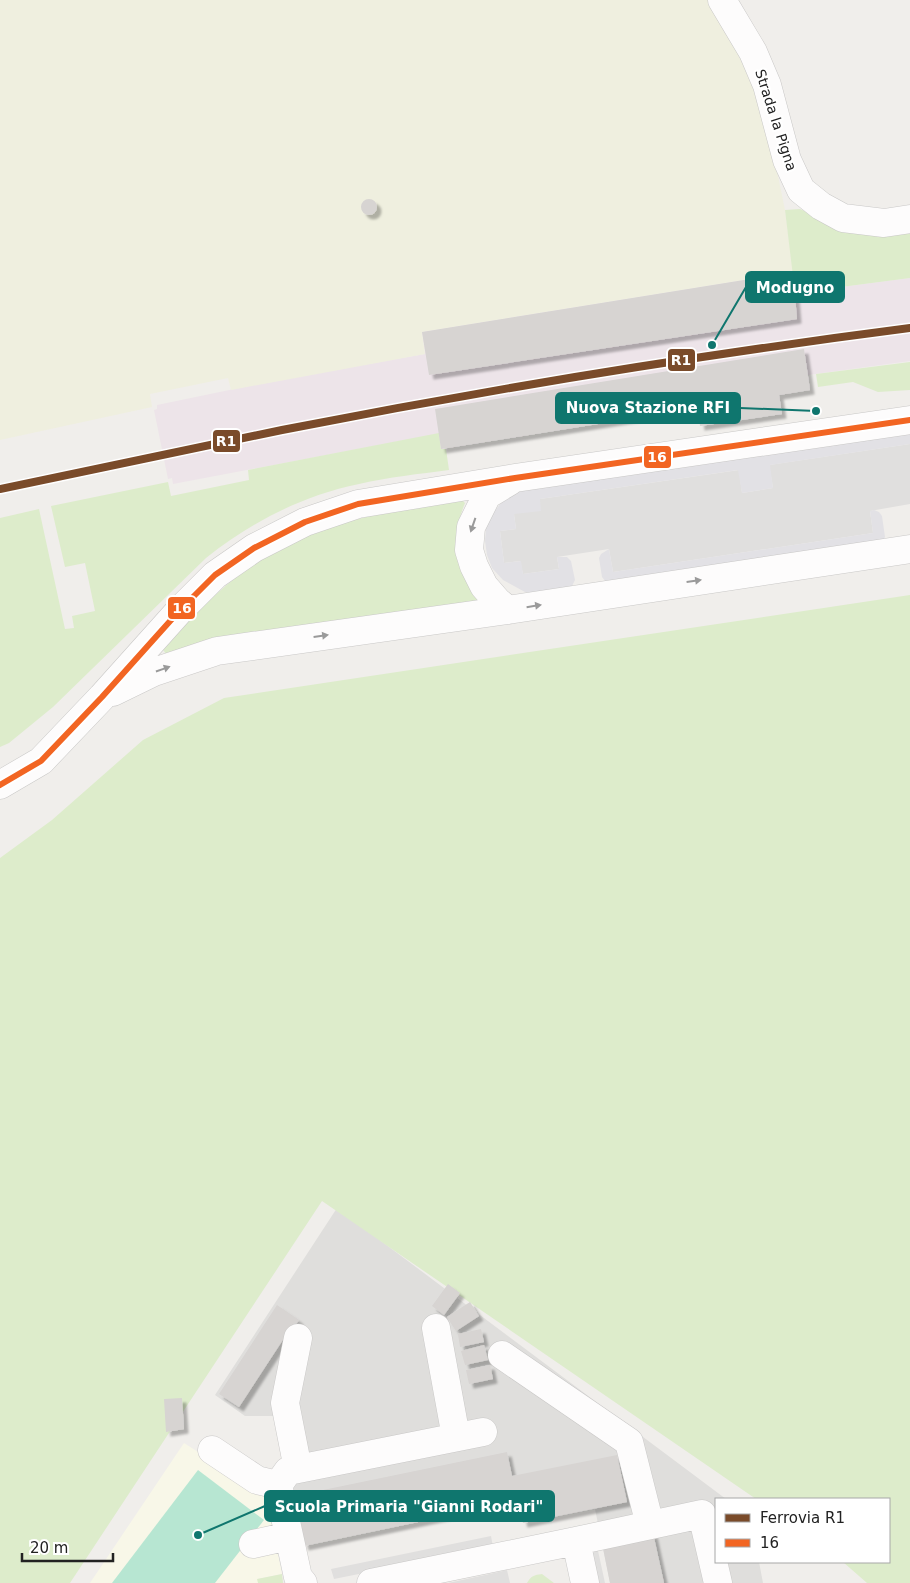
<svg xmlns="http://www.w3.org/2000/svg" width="910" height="1583" viewBox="0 0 910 1583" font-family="'DejaVu Sans',sans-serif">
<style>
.residential{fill:#dfdedc}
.industrial{fill:#ede4e9}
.education{fill:#f8f7e8}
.farmland{fill:#efefdf}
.grass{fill:#ddeccb}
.pitch{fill:#b7e6d2}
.parking{fill:#e0dfde}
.plaza{fill:#e2e1e5}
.building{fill:#d7d4d2;filter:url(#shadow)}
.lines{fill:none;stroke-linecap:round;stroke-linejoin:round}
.minor-casing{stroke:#c9c8c7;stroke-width:29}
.minor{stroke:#fdfcfc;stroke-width:28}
.bus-1-casing{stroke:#fff;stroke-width:10}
.bus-1{stroke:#f26522;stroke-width:6}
.rail-1-casing{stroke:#fff;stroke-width:11}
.rail-1{stroke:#7a4b2a;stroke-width:8}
.oneway{fill:#9a9a9a}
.labels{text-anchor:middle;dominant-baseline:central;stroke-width:4.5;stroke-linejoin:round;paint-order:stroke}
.street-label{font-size:14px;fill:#222;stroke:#fff}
.leader{fill:none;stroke:#0f766e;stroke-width:2}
.callout-dot{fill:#0f766e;stroke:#fff;stroke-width:2}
.callout{fill:#0f766e;stroke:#0f766e;stroke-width:2}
.callout-label{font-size:15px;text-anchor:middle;font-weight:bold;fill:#fff}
.line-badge{stroke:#fff;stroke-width:2}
.badge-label{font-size:14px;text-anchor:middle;font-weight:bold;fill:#fff}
</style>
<defs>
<filter id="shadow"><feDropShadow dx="4.5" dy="4.5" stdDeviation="1" flood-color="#0004"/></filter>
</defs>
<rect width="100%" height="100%" fill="#f0eeeb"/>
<path class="residential" d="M 337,1208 L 726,1499 L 716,1499 L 716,1562 L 759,1562 L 763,1583 L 610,1583 L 595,1509 L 523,1523 L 518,1501 L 304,1546 L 292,1481 L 276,1416 L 245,1416 L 215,1395 Z"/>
<path class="industrial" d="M 793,272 L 795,293 L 910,278 L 910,361 L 808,375 L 810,390 L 779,395 L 782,414 L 700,426 L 698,408 L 441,449 L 438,434 L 173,484 L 172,478 L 168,479 L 154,410 L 157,409 L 157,405 L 293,377 L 425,354 L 422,332 Z"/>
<path class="education" d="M 184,1443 L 266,1495 L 282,1574 L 258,1579 L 258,1583 L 90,1583 Z"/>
<path class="farmland" d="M 0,0 L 712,0 L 744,57 L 765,113 L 785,210 L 793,272 L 422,332 L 425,354 L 231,390 L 228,378 L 150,394 L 152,407 L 0,440 Z"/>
<path class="grass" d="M 800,209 L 845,230 L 910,230 L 910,278 L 795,293 L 785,210 Z
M 910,362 L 910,390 L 878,392 L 853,382 L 818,387 L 816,374 Z
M 439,433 L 441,449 L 446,449 L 449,470 C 419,474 389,477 359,484 C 301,496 252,522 206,558 L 53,707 L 9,743 L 0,747 L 0,518 L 39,509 L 65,629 L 74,628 L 72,616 L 95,611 L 85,563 L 65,567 L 51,506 L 168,482 L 171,496 L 249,480 L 248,470 Z
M 462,500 L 465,503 C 450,540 453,569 480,600 L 204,641 L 166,654 L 161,647 C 186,624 209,599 236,577 C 302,525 381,511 462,500 Z
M 910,595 L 910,1583 L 867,1583 L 843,1562 L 889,1562 L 889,1499 L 756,1499 L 322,1201 L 70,1583 L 0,1583 L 0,858 L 52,820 L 143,740 L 224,698 Z
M 282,1574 L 283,1583 L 258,1583 L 257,1579 Z
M 542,1574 L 554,1583 L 527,1583 C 531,1576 534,1575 542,1574 Z"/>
<path class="pitch" d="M 198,1470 L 264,1520 L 215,1583 L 112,1583 Z"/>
<path class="parking" d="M 910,444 L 910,504 L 870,511 L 873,533 L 613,572 L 609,549 L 557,557 L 559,569 L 523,574 L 520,561 L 504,563 L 500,531 L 516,529 L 514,514 L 540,499 L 739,470 L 742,493 L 773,488 L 769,465 Z
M 491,1536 L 493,1547 L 334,1579 L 331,1569 Z
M 597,1546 L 605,1583 L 595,1583 L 588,1548 Z
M 507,1570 L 510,1583 L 448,1583 L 485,1575 Z"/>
<path class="plaza" d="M 910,431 L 910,444 L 770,465 L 773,488 L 742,493 L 738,470 L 540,499 L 541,511 L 514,514 L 516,529 L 500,531 L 504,563 L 521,561 L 523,574 L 559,569 L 557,557 L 567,557 L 571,561 L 575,580 L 570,590 L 538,594 L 525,592 L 503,580 L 492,568 L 487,555 L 485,541 L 486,528 L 492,514 L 502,502 L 513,493 L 527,488 Z
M 874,510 L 879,512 L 882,516 L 885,537 L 882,542 L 606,582 L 602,577 L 599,558 L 601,554 L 609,549 L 613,572 L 873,533 L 870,511 Z"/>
<path class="building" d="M361 207a8 8 0 1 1 16 0a8 8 0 1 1-16 0Z
M 793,272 L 797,319 L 429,375 L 422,332 Z
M 804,349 L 810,390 L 779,395 L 782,414 L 700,426 L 698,408 L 441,449 L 435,409 Z
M 448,1284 L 460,1293 L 444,1315 L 432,1306 Z
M 470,1302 L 479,1316 L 456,1331 L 447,1317 Z
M 277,1305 L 299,1320 L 290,1334 L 288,1332 L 239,1407 L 219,1394 Z
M 481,1329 L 484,1342 L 460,1347 L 458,1334 Z
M 484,1345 L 488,1360 L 465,1365 L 461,1351 Z
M 490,1365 L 493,1379 L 469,1384 L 466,1370 Z
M 182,1398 L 184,1429 L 166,1432 L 164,1399 Z
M 507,1452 L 512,1476 L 617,1455 L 627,1502 L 523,1523 L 518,1501 L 304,1546 L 294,1496 Z
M 653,1533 L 664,1583 L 610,1583 L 602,1543 Z"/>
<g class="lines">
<g class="minor-casing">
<path id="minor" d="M 722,0 L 753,52 L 767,85 L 787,160 L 801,190 L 821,206 L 843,218 L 884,223 L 910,219
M 508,610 L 497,601 L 484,586 L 474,566 L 469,550 L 471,527 L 487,495 L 510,481
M 113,692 L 154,672 L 217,651 L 508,610 L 910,549
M 0,785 L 41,761 L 102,697 L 180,610 L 215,575 L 254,548 L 305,522 L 358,504 L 515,478 L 910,420
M 436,1328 L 456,1437
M 298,1338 L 285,1403 L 298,1469
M 502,1355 L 629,1442 L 650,1525
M 212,1450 L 257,1480 L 278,1485
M 576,1541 L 702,1514 L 718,1583
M 253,1544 L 289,1536
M 303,1583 L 298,1577 L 278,1485 L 288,1471 L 483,1432
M 371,1583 L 576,1541 L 585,1583"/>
</g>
<use href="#minor" class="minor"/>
<g class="bus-1-casing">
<path id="bus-1" d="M 0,785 L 41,761 L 102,697 L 180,610 L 215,575 L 254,548 L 305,522 L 358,504 L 515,478 L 910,420"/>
</g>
<use href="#bus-1" class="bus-1"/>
<g class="rail-1-casing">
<path id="rail-1" d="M 0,489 C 94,469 188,449 282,430 C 490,389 700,355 910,328"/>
</g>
<use href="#rail-1" class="rail-1"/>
</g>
<defs><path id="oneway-solid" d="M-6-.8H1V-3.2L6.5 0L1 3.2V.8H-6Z" transform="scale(1.25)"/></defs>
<g class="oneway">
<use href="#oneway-solid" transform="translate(473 525) rotate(109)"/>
<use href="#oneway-solid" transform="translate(694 581) rotate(-8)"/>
<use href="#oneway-solid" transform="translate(534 606) rotate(-9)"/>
<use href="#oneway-solid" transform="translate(321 636) rotate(-8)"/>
<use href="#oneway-solid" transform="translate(163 669) rotate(-19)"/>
</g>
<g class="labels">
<g class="street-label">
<text transform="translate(776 120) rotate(72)">Strada la Pigna</text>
</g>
</g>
<path class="leader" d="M712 345L746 287M816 411L740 408M198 1535L265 1506"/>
<g class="callout-dot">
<circle cx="712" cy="345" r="5"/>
<circle cx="816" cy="411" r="5"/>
<circle cx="198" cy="1535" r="5"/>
</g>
<g class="callout">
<rect x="746" y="272" width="98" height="30" rx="5"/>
<rect x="556" y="393" width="184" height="30" rx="5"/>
<rect x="265" y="1491" width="289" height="30" rx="5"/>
</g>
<g class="callout-label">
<text x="795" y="293">Modugno</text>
<text x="648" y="413">Nuova Stazione RFI</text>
<text x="409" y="1512">Scuola Primaria "Gianni Rodari"</text>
</g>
<g class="line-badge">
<rect x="667" y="348" width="29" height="24" rx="5" fill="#7a4b2a"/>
<rect x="212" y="429" width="29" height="24" rx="5" fill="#7a4b2a"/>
<rect x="643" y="445" width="29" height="24" rx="5" fill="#f26522"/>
<rect x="167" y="596" width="29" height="24" rx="5" fill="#f26522"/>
</g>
<g class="badge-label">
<text x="681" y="365">R1</text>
<text x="226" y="446">R1</text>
<text x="657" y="462">16</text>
<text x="182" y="613">16</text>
</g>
<rect x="715" y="1498" width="175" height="65" fill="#ffffff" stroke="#a7a7a7"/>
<rect x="725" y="1514" width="25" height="8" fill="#7a4b2a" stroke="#a7a7a7"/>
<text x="760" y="1523" font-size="15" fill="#222222">Ferrovia R1</text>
<rect x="725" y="1539" width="25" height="8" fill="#f26522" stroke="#a7a7a7"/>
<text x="760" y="1548" font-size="15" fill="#222222">16</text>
<path d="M22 1553v8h91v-8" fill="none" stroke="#222222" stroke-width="2.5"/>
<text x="30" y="1553" font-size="15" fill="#222222" stroke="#ffffff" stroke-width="4" paint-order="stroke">20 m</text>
</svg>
